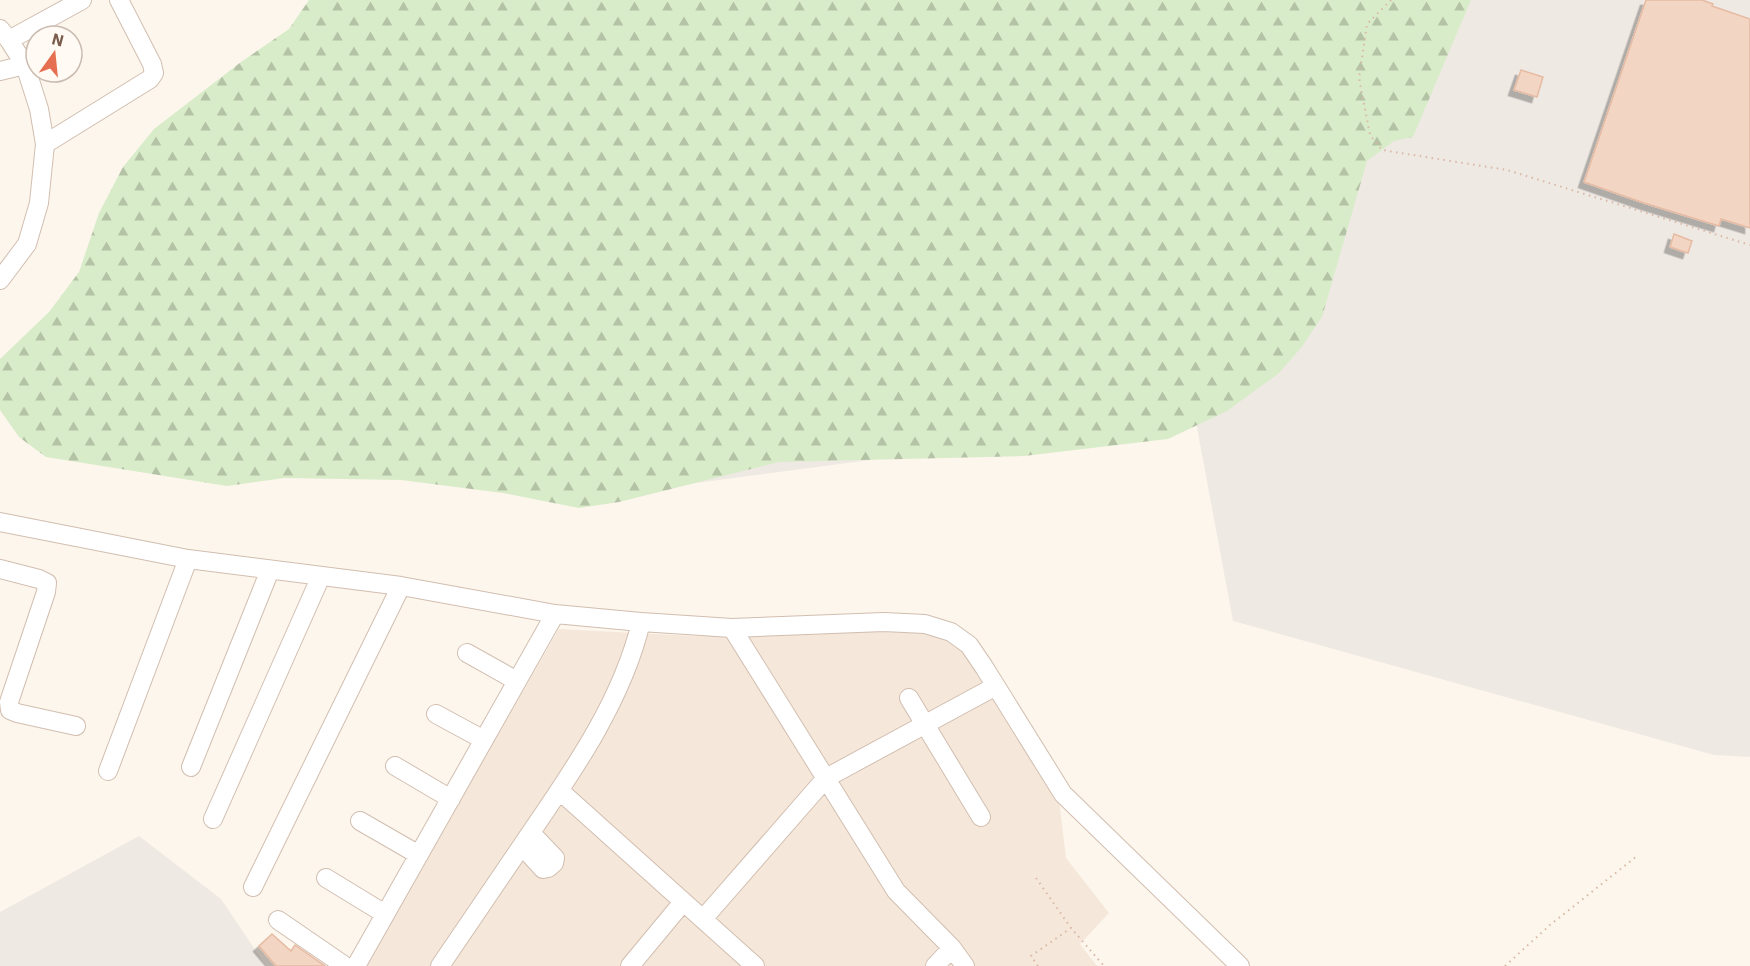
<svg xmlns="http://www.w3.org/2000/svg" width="1750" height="966" viewBox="0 0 1750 966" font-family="'IBM Plex Sans',sans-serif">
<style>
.residential{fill:#f5e8da}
.industrial{fill:#efe9e4}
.forest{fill:url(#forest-firs)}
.building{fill:#f3d5c3;stroke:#e6bba3;stroke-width:1.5;filter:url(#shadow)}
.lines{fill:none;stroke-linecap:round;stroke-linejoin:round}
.minor-casing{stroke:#d1beb0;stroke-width:20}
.path{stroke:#d9b8a5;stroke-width:2;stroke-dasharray:1.5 4.5;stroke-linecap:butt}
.minor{stroke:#fff;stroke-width:18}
</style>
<defs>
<pattern id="forest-firs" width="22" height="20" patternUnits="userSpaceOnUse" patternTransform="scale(1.5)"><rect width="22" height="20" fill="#d8ecc9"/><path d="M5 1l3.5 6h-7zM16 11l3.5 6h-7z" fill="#b4c2a5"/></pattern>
<filter id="shadow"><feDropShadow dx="-5.5" dy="5.5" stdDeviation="0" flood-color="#0004"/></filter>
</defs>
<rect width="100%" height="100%" fill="#fdf6ec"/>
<path class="residential" d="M 559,629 L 694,636 L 809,629 L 960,632 L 1058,791 L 1066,858 L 1109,913 L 1080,944 L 1097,966 L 364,966 Z"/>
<path class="industrial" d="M 324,0 L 1750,0 L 1750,757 L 1714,755 L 1233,621 L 1195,417 L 552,502 Z
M 139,836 L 221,899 L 266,966 L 0,966 L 0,912 Z"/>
<path class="forest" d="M 309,0 L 1471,0 L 1413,137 L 1394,141 L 1367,161 L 1322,317 L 1301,348 L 1278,374 L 1227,411 L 1168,439 L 1024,456 L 779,462 L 619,502 L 579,508 L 503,493 L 401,480 L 284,478 L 227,486 L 46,457 L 19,437 L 0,410 L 0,359 L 49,312 L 79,272 L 99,213 L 123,167 L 154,129 L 241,62 L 289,29 Z"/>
<path class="building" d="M 1646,0 L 1702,0 L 1713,4 L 1712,6 L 1750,19 L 1750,228 L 1721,219 L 1719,226 L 1644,203 L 1584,182 Z
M 1521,70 L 1543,77 L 1537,97 L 1514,90 Z
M 1674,234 L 1692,241 L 1688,253 L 1670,247 Z
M 272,934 L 291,951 L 295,945 L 325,966 L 276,966 L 259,946 Z"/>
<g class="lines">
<g class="minor-casing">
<path id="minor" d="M 0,29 L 9,40 L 25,65 L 39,109 L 45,144 L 39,203 L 27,244 L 0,280
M 9,40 L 82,0
M 0,71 L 25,65
M 45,144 L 150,79 L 154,73 L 152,64 L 119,0
M 0,522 L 188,559 L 401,586 L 555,614 L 641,622 L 732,628 L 884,622 L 925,624 L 951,632 L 969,645 L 984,667 L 1063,794 L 1240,966
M 0,569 L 39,579 L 47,583 L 46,592 L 9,702 L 10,710 L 17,713 L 76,726
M 732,628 L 896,891 L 952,948 L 965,966
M 467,653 L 517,681
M 909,698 L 981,817
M 436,714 L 484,740
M 395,766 L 451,799
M 191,767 L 270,570
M 108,771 L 188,559
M 560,791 L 755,966
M 213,819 L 321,576
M 360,821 L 419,855
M 522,846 L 543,869 L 548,868 L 554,863 L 555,858 L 531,833
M 326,878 L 385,914
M 253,887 L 401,586
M 703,919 L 826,778 L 996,686
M 278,920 L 345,966
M 356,966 L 555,614
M 440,966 C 469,924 497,882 525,841 C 571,774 622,702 641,622
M 630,966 L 683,902
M 935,966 L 952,948"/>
</g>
<path class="path" d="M 1391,0 L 1367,24 L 1359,78 L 1370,135 L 1382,150 L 1507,170 L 1750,245
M 1036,878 L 1071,928 L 1104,966
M 1038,966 L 1031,956 L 1071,928
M 1505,966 L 1550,925 L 1637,856"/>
<use href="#minor" class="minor"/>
</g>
<g transform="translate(54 54) rotate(15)"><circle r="28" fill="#fffaf3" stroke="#cabbb1" stroke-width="1.5"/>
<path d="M0-4.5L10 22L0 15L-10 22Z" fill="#e76f51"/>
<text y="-9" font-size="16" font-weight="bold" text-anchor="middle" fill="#7a5c4d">N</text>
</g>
</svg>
